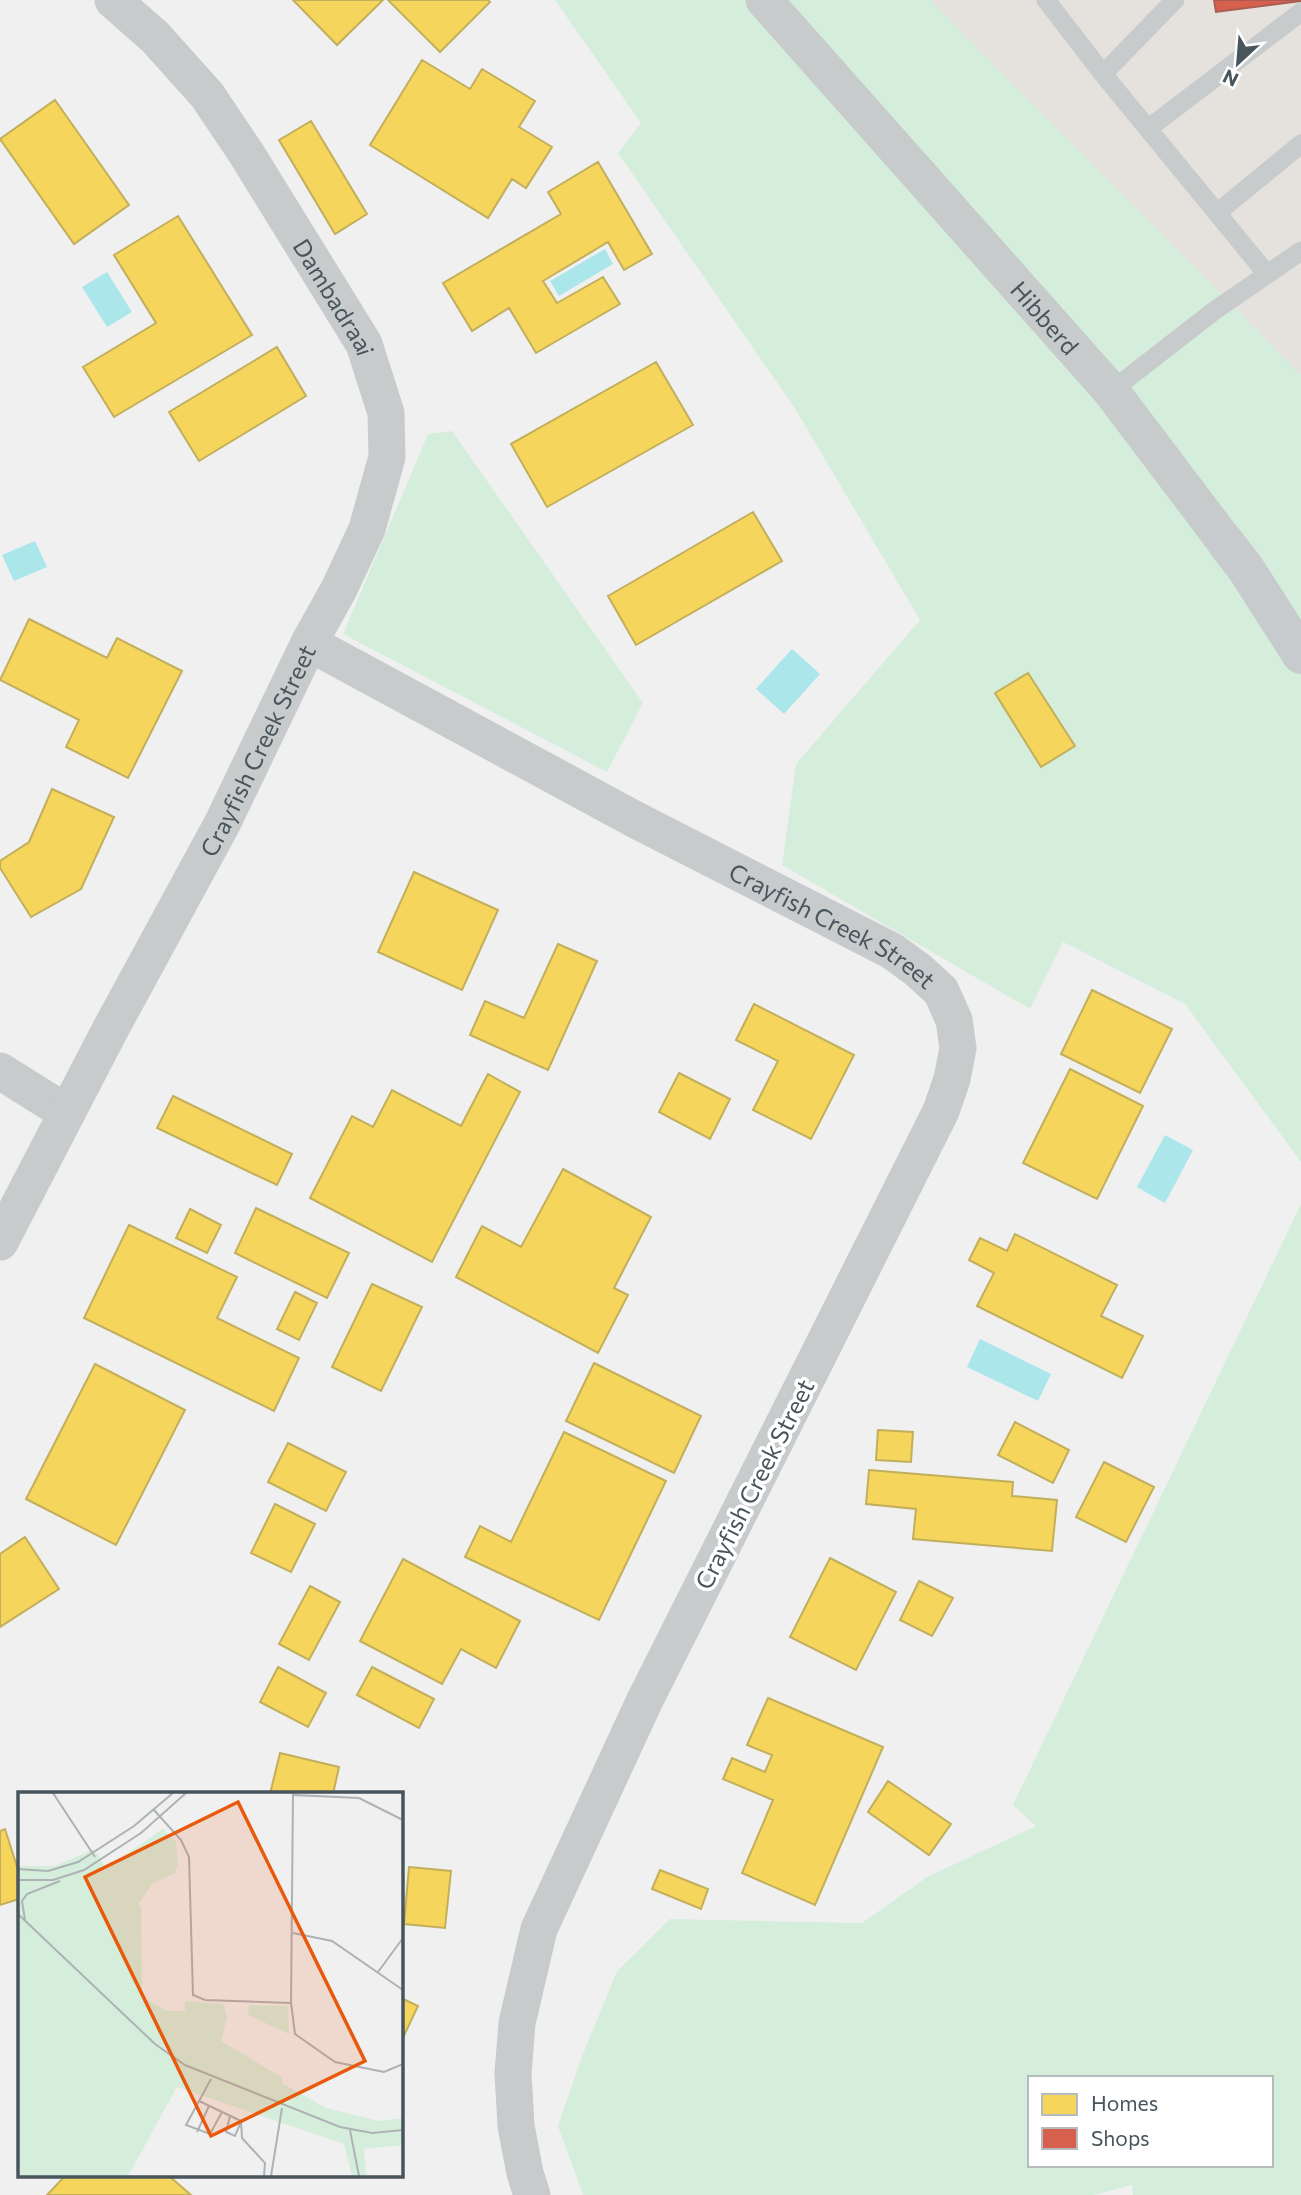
<svg xmlns="http://www.w3.org/2000/svg" width="1301" height="2195" viewBox="0 0 1301 2195" font-family="Commissioner,sans-serif">
<style>
.commercial{fill:#e5e2de}
.green{fill:#d5eedc;fill-rule:evenodd}
.water{fill:#abe6eb}
.homes{fill:#f6d55c;stroke:#c2af5c;stroke-width:2}
.shops{fill:#d6604d;stroke:#ab5d52;stroke-width:2}
.lines{fill:none;stroke-linecap:round;stroke-linejoin:round}
.lane{stroke:#c7cbcc;stroke-width:19}
.street{stroke:#c7cbcc;stroke-width:37}
.secondary{stroke:#c8cbcd;stroke-width:38}
.labels{text-anchor:middle;dominant-baseline:central;stroke-width:7;stroke-linejoin:round;paint-order:stroke}
.street-label{font-size:24px;fill:#48555c;stroke:#fff}
.inset-road{fill:none;stroke:#adb2b5;stroke-width:2}
.view{fill:#e8590c;fill-opacity:0.15;stroke:#e8590c;stroke-width:3.5}
.inset-edge{fill:none;stroke:#48555c;stroke-width:3.5}
</style>
<rect width="100%" height="100%" fill="#f0f0f0"/>
<path class="commercial" d="M 764,0 L 1301,0 L 1301,487 Z"/>
<path class="green" d="M 555,0 L 930,0 L 1301,375 L 1301,1162 L 1185,1004 L 1063,942 L 1030,1009 L 782,865 L 796,764 L 920,620 L 794,407 L 618,153 L 641,123 Z
M 452,431 L 643,703 L 607,772 L 343,634 L 428,434 Z
M 1301,1204 L 1301,2195 L 1133,2195 L 1132,2185 L 1094,2195 L 583,2195 L 558,2126 L 581,2059 L 617,1971 L 670,1919 L 862,1923 L 927,1877 L 1036,1826 L 1013,1805 ZM 1030,2078 L 1271,2078 L 1271,2165 L 1030,2165 Z"/>
<path class="water" d="M 605,249 L 613,264 L 559,296 L 550,281 Z
M 107,272 L 132,312 L 107,327 L 82,287 Z
M 35,541 L 47,567 L 14,581 L 2,555 Z
M 792,649 L 820,674 L 784,714 L 756,689 Z
M 1165,1135 L 1193,1150 L 1165,1203 L 1137,1187 Z
M 980,1339 L 1051,1374 L 1038,1401 L 967,1367 Z"/>
<path class="homes" d="M 293,0 L 383,0 L 337,45 Z
M 388,0 L 488,0 L 490,2 L 440,52 Z
M 422,60 L 470,89 L 482,69 L 535,101 L 519,127 L 552,147 L 526,188 L 512,179 L 488,218 L 370,145 Z
M 55,100 L 129,205 L 74,244 L 0,139 Z
M 311,121 L 367,214 L 335,234 L 279,140 Z
M 598,162 L 652,254 L 624,270 L 608,242 L 543,281 L 557,303 L 603,277 L 620,304 L 536,353 L 509,308 L 472,331 L 443,283 L 561,214 L 548,192 Z
M 178,216 L 252,335 L 114,417 L 83,367 L 156,323 L 114,255 Z
M 277,347 L 306,396 L 199,461 L 169,412 Z
M 656,362 L 693,425 L 547,507 L 511,444 Z
M 753,512 L 782,561 L 636,645 L 608,596 Z
M 29,619 L 107,658 L 117,638 L 182,671 L 128,778 L 66,747 L 79,720 L 0,680 Z
M 1028,673 L 1075,746 L 1041,767 L 995,693 Z
M 52,789 L 114,817 L 81,889 L 31,917 L 0,868 L 0,861 L 29,842 Z
M 414,872 L 498,910 L 462,990 L 378,952 Z
M 558,944 L 597,961 L 548,1070 L 470,1035 L 485,1001 L 524,1018 Z
M 1092,990 L 1172,1029 L 1140,1093 L 1061,1054 Z
M 754,1004 L 854,1055 L 811,1139 L 753,1110 L 778,1061 L 736,1040 Z
M 1070,1069 L 1143,1106 L 1097,1199 L 1023,1163 Z
M 679,1073 L 730,1099 L 710,1139 L 659,1112 Z
M 488,1074 L 520,1092 L 432,1262 L 310,1198 L 352,1116 L 373,1127 L 392,1090 L 461,1126 Z
M 173,1096 L 292,1154 L 277,1185 L 157,1128 Z
M 563,1169 L 651,1217 L 614,1288 L 628,1295 L 598,1353 L 456,1277 L 482,1226 L 521,1247 Z
M 256,1208 L 349,1253 L 327,1298 L 235,1253 Z
M 190,1209 L 221,1225 L 207,1253 L 176,1238 Z
M 129,1225 L 237,1277 L 217,1318 L 299,1358 L 274,1411 L 84,1318 Z
M 1015,1234 L 1117,1285 L 1101,1316 L 1143,1336 L 1122,1378 L 977,1306 L 994,1273 L 969,1260 L 980,1238 L 1007,1251 Z
M 372,1284 L 422,1307 L 381,1391 L 332,1367 Z
M 295,1292 L 317,1303 L 299,1340 L 277,1329 Z
M 594,1363 L 701,1416 L 674,1473 L 566,1421 Z
M 95,1364 L 185,1410 L 116,1545 L 26,1499 Z
M 1015,1422 L 1069,1450 L 1053,1483 L 998,1455 Z
M 878,1430 L 913,1432 L 911,1462 L 876,1460 Z
M 564,1432 L 666,1481 L 599,1620 L 465,1557 L 480,1526 L 511,1542 Z
M 288,1443 L 346,1472 L 326,1511 L 268,1482 Z
M 1104,1462 L 1154,1487 L 1126,1542 L 1076,1517 Z
M 869,1470 L 1013,1482 L 1012,1496 L 1057,1500 L 1052,1551 L 913,1539 L 916,1509 L 866,1504 Z
M 275,1504 L 315,1524 L 291,1572 L 251,1553 Z
M 25,1537 L 59,1589 L 0,1627 L 0,1554 Z
M 830,1558 L 896,1592 L 856,1670 L 790,1637 Z
M 403,1559 L 520,1621 L 496,1668 L 461,1649 L 442,1684 L 360,1641 Z
M 919,1581 L 953,1598 L 932,1636 L 900,1620 Z
M 310,1586 L 340,1602 L 309,1660 L 279,1644 Z
M 278,1667 L 326,1693 L 308,1727 L 260,1702 Z
M 372,1667 L 434,1699 L 419,1728 L 357,1695 Z
M 768,1698 L 883,1747 L 815,1905 L 742,1873 L 773,1800 L 723,1779 L 732,1758 L 765,1772 L 772,1755 L 747,1745 Z
M 280,1753 L 339,1767 L 333,1794 L 270,1794 Z
M 888,1781 L 951,1824 L 929,1855 L 868,1812 Z
M 5,1829 L 19,1873 L 19,1899 L 0,1905 L 0,1831 Z
M 409,1867 L 451,1871 L 445,1928 L 404,1924 Z
M 660,1870 L 708,1889 L 701,1909 L 652,1889 Z
M 401,1998 L 418,2006 L 401,2042 Z
M 65,2176 L 169,2176 L 191,2195 L 47,2195 Z"/>
<path class="shops" d="M 1214,0 L 1301,0 L 1301,1 L 1216,12 Z"/>
<g class="lines">
<path class="lane" d="M 1046,0 L 1103,74 L 1267,274
M 1103,74 L 1175,0
M 1149,128 L 1301,12
M 1218,212 L 1301,144
M 1111,391 L 1214,311 L 1301,251"/>
<g class="street">
<path id="s1" d="M 113,0 L 155,37 L 207,95 L 246,153 L 364,344 L 386,413 L 387,457 L 367,529 L 339,589 L 309,643"/>
<path id="s2" d="M 764,0 L 1111,391 L 1226,543"/>
<path d="M 0,1071 L 67,1113"/>
<path id="s3" d="M 0,1242 L 110,1030 L 222,824 L 309,643 L 634,819 L 892,951 L 918,970 L 941,991 L 954,1020 L 958,1048 L 952,1079 L 941,1111 L 644,1702 L 539,1929 L 517,2023 L 513,2073 L 516,2126 L 525,2173 L 532,2195"/>
</g>
<path class="secondary" d="M 1226,543 L 1246,569 L 1301,655"/>
</g>
<g class="labels">
<g class="street-label">
<text stroke="none"><textPath href="#s1" startOffset="373">Dambadraai</textPath></text>
<text stroke="none"><textPath href="#s2" startOffset="424">Hibberd</textPath></text>
<text stroke="none"><textPath href="#s3" startOffset="555">Crayfish Creek Street</textPath></text>
<text stroke="none"><textPath href="#s3" startOffset="1269">Crayfish Creek Street</textPath></text>
<text transform="translate(754 1484) rotate(-63)">Crayfish Creek Street</text>
</g>
</g>
<g transform="translate(18 1792)">
<rect width="385" height="385" fill="#f0f0f0"/>
<path d="M 145,37 L 158,50 L 160,72 L 157,81 L 134,92 L 120,113 L 123,114 L 124,205 L 149,219 L 167,219 L 167,209 L 205,212 L 209,225 L 203,249 L 265,286 L 264,291 L 308,316 L 361,329 L 385,326 L 385,353 L 346,357 L 348,384 L 334,384 L 326,352 L 159,295 L 110,384 L 0,384 L 0,74 L 37,74 L 76,57 L 88,76 ZM 231,213 L 270,214 L 271,242 L 230,223 Z" fill="#d5eedc"/>
<path class="inset-road" d="M 35,1 L 77,65M 275,3 L 341,6 L 385,28M 136,18 L 163,48 L 171,65 L 175,203 L 187,208 L 273,211 L 275,1M 0,77 L 30,79 L 60,70 L 116,34 L 155,1M 0,88 L 35,88 L 66,78 L 123,41 L 168,1M 0,122 L 137,252 L 167,273 L 322,335 L 354,341 L 385,338M 7,128 L 4,109 L 9,102 L 42,89M 275,141 L 314,149 L 385,198M 360,180 L 385,146M 273,211 L 277,242 L 317,270 L 366,280 L 385,272M 193,287 L 168,333 L 192,342 L 204,320M 181,309 L 223,329 L 224,346 L 247,371 L 246,384M 212,324 L 208,340 L 217,344 L 222,332M 332,338 L 341,384M 179,340 L 191,314M 253,384 L 264,316"/>
<path class="view" d="M 220,10 L 347,269 L 193,344 L 67,85 Z"/>
<rect width="385" height="385" class="inset-edge"/>
</g>
<rect x="1028" y="2076" width="245" height="91" fill="#ffffff" stroke="#b6bbbe" stroke-width="2"/>
<rect x="1042" y="2094" width="35" height="21" fill="#f6d55c" stroke="#b6bbbe" stroke-width="2"/>
<text x="1091" y="2111" font-size="21" fill="#48555c">Homes</text>
<rect x="1042" y="2128" width="35" height="21" fill="#d6604d" stroke="#b6bbbe" stroke-width="2"/>
<text x="1091" y="2146" font-size="21" fill="#48555c">Shops</text>
<g transform="translate(1238 63) rotate(206)" stroke="#ffffff" stroke-width="5" paint-order="stroke">
<path d="M0-5L12 26L0 18L-12 26Z" fill="#48555c"/>
<text y="-10" font-size="19" font-weight="bold" text-anchor="middle" fill="#48555c">N</text>
</g>
</svg>
